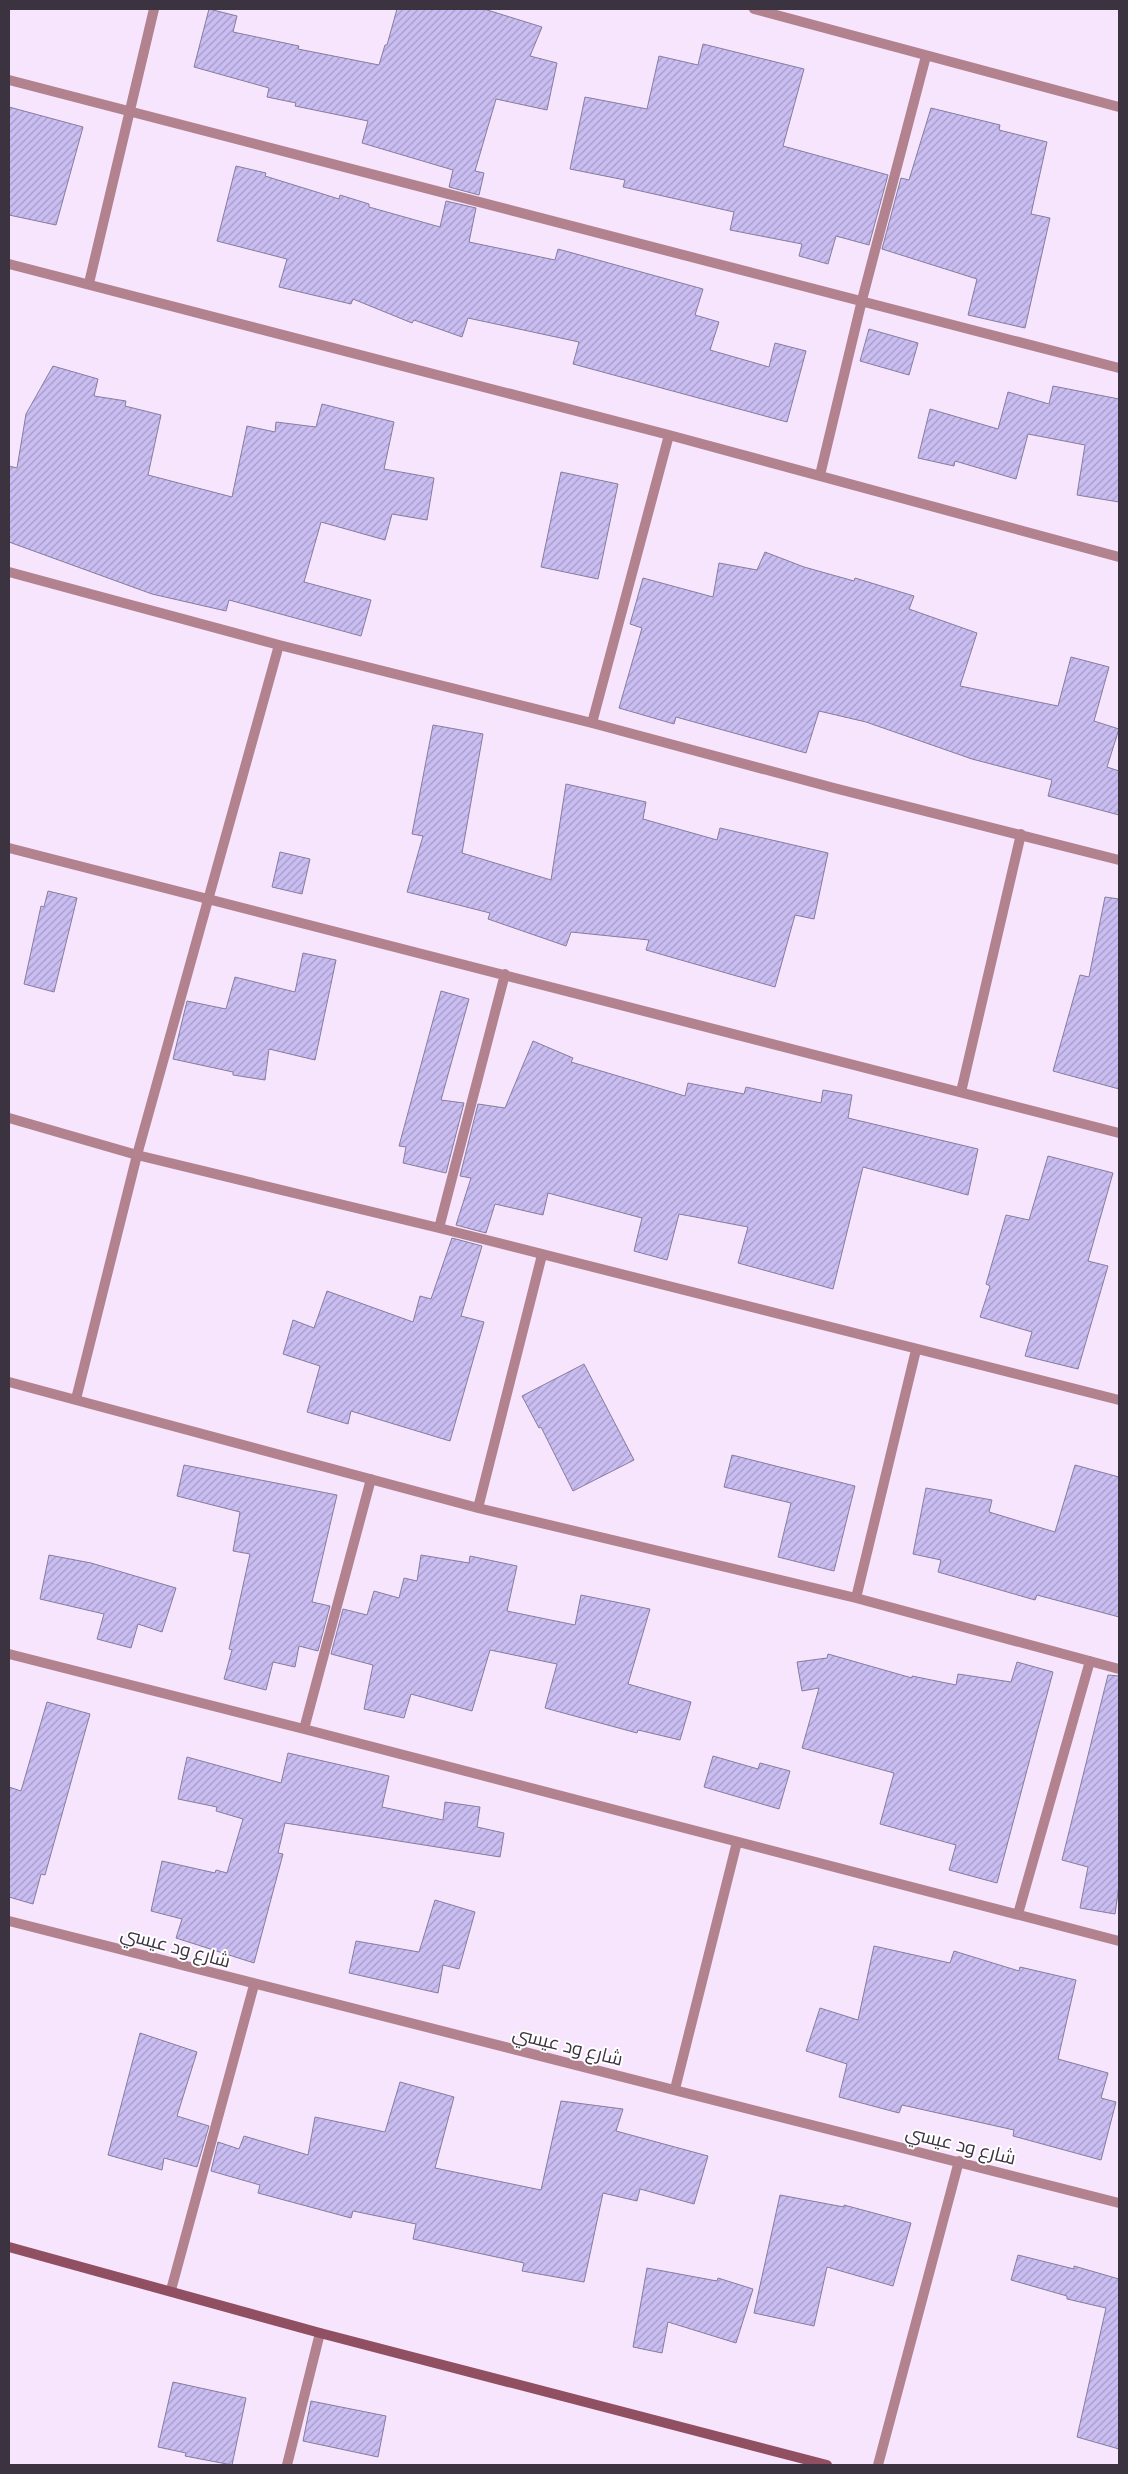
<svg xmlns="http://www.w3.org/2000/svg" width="1128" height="2474" viewBox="0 0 1128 2474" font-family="'Titillium Web',Cairo,sans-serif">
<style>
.building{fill:url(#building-hatch);stroke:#857d9d}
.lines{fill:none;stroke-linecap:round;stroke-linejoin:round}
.street{stroke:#b2828e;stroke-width:10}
.secondary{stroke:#914f62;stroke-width:10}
.labels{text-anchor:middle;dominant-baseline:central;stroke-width:4;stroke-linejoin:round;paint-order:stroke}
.street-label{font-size:19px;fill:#3b333f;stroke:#fff}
</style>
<defs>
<pattern id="building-hatch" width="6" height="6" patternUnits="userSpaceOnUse" patternTransform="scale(1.25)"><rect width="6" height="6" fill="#cabdf2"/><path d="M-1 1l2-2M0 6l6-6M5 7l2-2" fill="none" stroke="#a59ac5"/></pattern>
</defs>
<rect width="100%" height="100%" fill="#f7e5fe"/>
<path class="building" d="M 209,9 L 237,16 L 233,32 L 299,46 L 298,49 L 379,65 L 385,45 L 387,45 L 397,9 L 484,9 L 542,27 L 530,56 L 557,63 L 547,110 L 496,99 L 475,171 L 484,173 L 479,195 L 449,187 L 453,170 L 362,143 L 368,121 L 295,106 L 296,103 L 267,97 L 269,88 L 194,67 Z
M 703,44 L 804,69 L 783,146 L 888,175 L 869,245 L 836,236 L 828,264 L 799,256 L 802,244 L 730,230 L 734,212 L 623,187 L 625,180 L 570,169 L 585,97 L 647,109 L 659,56 L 698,65 Z
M 9,107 L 83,127 L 56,225 L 9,215 Z
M 931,108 L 1000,125 L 999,130 L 1047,142 L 1031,214 L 1050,218 L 1025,328 L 968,315 L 977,279 L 882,249 L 901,178 L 909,180 Z
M 236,166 L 266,173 L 265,176 L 339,199 L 340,195 L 369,204 L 369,207 L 440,227 L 446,201 L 476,208 L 469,242 L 555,260 L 558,249 L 703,289 L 695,315 L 719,322 L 710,350 L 769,367 L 775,343 L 806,351 L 787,422 L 573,364 L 579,342 L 468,318 L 462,337 L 414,320 L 412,323 L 353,299 L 351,304 L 279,287 L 287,259 L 217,241 Z
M 869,329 L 918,343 L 909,375 L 860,361 Z
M 53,366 L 98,379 L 94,396 L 126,401 L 125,406 L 161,415 L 148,475 L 232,497 L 247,426 L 275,432 L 276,422 L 316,427 L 322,404 L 394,422 L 384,469 L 434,478 L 427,520 L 392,514 L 385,540 L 321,522 L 304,582 L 371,600 L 361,636 L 229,600 L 226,611 L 152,594 L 9,542 L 9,466 L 17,468 L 26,414 Z
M 1053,386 L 1119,399 L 1119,502 L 1077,495 L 1085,445 L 1028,434 L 1016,479 L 955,461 L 954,466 L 918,458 L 930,409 L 998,429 L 1008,392 L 1049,404 Z
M 561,472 L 618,484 L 598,579 L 541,567 Z
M 765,552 L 804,567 L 854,581 L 855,578 L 914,596 L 909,609 L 977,633 L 960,686 L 1058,706 L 1071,657 L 1109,667 L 1094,721 L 1119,729 L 1107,767 L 1119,771 L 1119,815 L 1048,796 L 1052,780 L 972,759 L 866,722 L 819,711 L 806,753 L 676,717 L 674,724 L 619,708 L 642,628 L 630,624 L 643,578 L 713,597 L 719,563 L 757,570 Z
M 433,725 L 483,734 L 462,853 L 551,880 L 566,784 L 646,802 L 643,819 L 717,840 L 720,828 L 828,853 L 814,919 L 795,915 L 775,987 L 646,950 L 649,940 L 571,932 L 566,946 L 488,919 L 490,913 L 407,892 L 423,836 L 412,834 Z
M 280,852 L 310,859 L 302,894 L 272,887 Z
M 48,891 L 77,898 L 54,992 L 24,984 L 41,906 L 44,907 Z
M 1105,897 L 1119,899 L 1119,1089 L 1053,1071 L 1080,975 L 1089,977 Z
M 303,953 L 336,960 L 315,1060 L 269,1049 L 265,1080 L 233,1075 L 233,1072 L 173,1059 L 187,1001 L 226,1009 L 235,977 L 295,992 Z
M 441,991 L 469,999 L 441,1100 L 464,1103 L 446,1173 L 403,1163 L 406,1147 L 399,1146 Z
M 533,1041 L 573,1058 L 571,1062 L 685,1096 L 688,1083 L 744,1094 L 746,1087 L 821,1103 L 823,1090 L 852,1095 L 848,1118 L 978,1149 L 968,1195 L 863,1167 L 833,1289 L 738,1263 L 748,1227 L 679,1214 L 667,1260 L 634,1251 L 642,1218 L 548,1193 L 543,1215 L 495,1204 L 486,1233 L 456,1225 L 471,1178 L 460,1176 L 478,1104 L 505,1108 Z
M 1048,1156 L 1113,1173 L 1088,1261 L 1108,1266 L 1078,1369 L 1025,1356 L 1032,1332 L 980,1317 L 990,1286 L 986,1284 L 1006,1215 L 1029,1220 Z
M 452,1238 L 482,1246 L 461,1316 L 484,1322 L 450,1441 L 351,1411 L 348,1424 L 307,1412 L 320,1366 L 283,1354 L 293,1320 L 314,1328 L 327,1291 L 413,1322 L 420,1296 L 431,1299 Z
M 584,1364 L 634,1460 L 573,1491 L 541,1427 L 539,1428 L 522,1396 Z
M 732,1455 L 855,1486 L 834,1571 L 778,1557 L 791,1503 L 724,1487 Z
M 184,1465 L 337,1495 L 312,1602 L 330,1606 L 318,1651 L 299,1646 L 295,1667 L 273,1662 L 266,1690 L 224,1679 L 232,1650 L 229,1649 L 250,1554 L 233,1551 L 240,1512 L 177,1496 Z
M 1075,1465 L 1119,1477 L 1119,1617 L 1037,1595 L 1035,1600 L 938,1572 L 941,1560 L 913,1554 L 926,1488 L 992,1500 L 989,1512 L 1055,1532 Z
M 49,1555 L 91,1563 L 176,1588 L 162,1632 L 138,1624 L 131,1648 L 97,1639 L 104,1614 L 40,1599 Z
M 421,1555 L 469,1563 L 470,1556 L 517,1566 L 507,1611 L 575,1625 L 581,1595 L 650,1609 L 628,1684 L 691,1702 L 680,1740 L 638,1730 L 637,1733 L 545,1708 L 557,1664 L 490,1650 L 472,1711 L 411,1694 L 404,1718 L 364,1709 L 373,1665 L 331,1654 L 343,1609 L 367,1615 L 374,1591 L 399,1598 L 404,1578 L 417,1581 Z
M 828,1654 L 912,1678 L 912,1676 L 956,1685 L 958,1674 L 1011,1682 L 1017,1662 L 1053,1672 L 997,1883 L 949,1870 L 956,1845 L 880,1824 L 894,1773 L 802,1748 L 819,1688 L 802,1691 L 797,1662 L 827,1658 Z
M 1108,1675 L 1119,1676 L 1119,1886 L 1115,1914 L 1080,1908 L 1088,1867 L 1062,1860 Z
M 47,1702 L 90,1714 L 45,1875 L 41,1874 L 33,1904 L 9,1897 L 9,1787 L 21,1791 Z
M 288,1753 L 389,1776 L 382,1807 L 443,1820 L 445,1802 L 480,1807 L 477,1827 L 504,1833 L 500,1857 L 285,1823 L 278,1853 L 283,1854 L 254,1963 L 176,1938 L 182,1919 L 151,1911 L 162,1861 L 215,1873 L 216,1870 L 227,1873 L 243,1819 L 216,1811 L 217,1807 L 178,1799 L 187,1757 L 281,1783 Z
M 713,1756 L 758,1769 L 760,1763 L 790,1771 L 779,1809 L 704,1787 Z
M 435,1900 L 475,1912 L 459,1969 L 443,1965 L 438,1993 L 349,1973 L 356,1941 L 419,1952 Z
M 874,1946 L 950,1963 L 954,1951 L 1019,1971 L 1020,1967 L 1076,1980 L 1058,2059 L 1108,2073 L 1101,2098 L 1116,2102 L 1101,2160 L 1013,2136 L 1014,2130 L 902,2105 L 899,2113 L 839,2097 L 847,2064 L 806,2051 L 820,2008 L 858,2020 Z
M 140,2033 L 197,2052 L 177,2116 L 209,2126 L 197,2167 L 164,2158 L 162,2170 L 108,2155 Z
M 400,2082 L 454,2097 L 435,2168 L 541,2190 L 561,2101 L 623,2109 L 616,2131 L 708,2156 L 694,2204 L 640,2189 L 637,2201 L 603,2193 L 584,2282 L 522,2271 L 524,2263 L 413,2239 L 416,2224 L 353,2211 L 351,2218 L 258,2193 L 260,2185 L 211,2171 L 218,2142 L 239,2149 L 244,2136 L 308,2155 L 315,2117 L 385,2132 Z
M 780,2195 L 844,2207 L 844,2205 L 911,2223 L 893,2286 L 827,2267 L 814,2326 L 754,2313 Z
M 1018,2255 L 1074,2269 L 1074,2266 L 1119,2279 L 1119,2449 L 1077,2437 L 1106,2308 L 1067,2299 L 1067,2296 L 1011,2280 Z
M 647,2268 L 717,2281 L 718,2278 L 753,2289 L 736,2343 L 668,2322 L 662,2353 L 633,2347 Z
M 173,2382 L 246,2398 L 232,2465 L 185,2456 L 186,2453 L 158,2447 Z
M 311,2401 L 386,2416 L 378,2457 L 303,2441 Z"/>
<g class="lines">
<path class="street" d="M 754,9 L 1119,107
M 9,80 L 1119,368
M 9,264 L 669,435 L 1119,557
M 89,283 L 154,9
M 820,475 L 862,300 L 926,56
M 9,572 L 279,645 L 592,723 L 834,788 L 1119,860
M 592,723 L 669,435
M 9,848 L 1119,1133
M 961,1092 L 1021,834
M 9,1118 L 137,1155 L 439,1228 L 1119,1400
M 439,1228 L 505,974
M 9,1382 L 478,1508 L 856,1598 L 1119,1669
M 76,1399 L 137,1155 L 279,645
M 478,1508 L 542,1255
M 856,1598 L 916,1350
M 9,1654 L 304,1729 L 1119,1941
M 304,1729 L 371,1479
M 1018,1914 L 1090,1661
M 9,1921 L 1119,2203
M 675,2089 L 737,1842
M 171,2290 L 254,1985
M 287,2465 L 320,2333
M 878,2465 L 959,2161"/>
<path class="secondary" d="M 9,2247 L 320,2333 L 827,2465"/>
</g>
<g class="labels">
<g class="street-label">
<text transform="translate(176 1946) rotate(15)">شارع ود عيسي</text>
<text transform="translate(568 2045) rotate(14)">شارع ود عيسي</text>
<text transform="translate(961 2144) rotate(14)">شارع ود عيسي</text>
</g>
</g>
<rect width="1128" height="2474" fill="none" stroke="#3b333f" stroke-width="20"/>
</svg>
